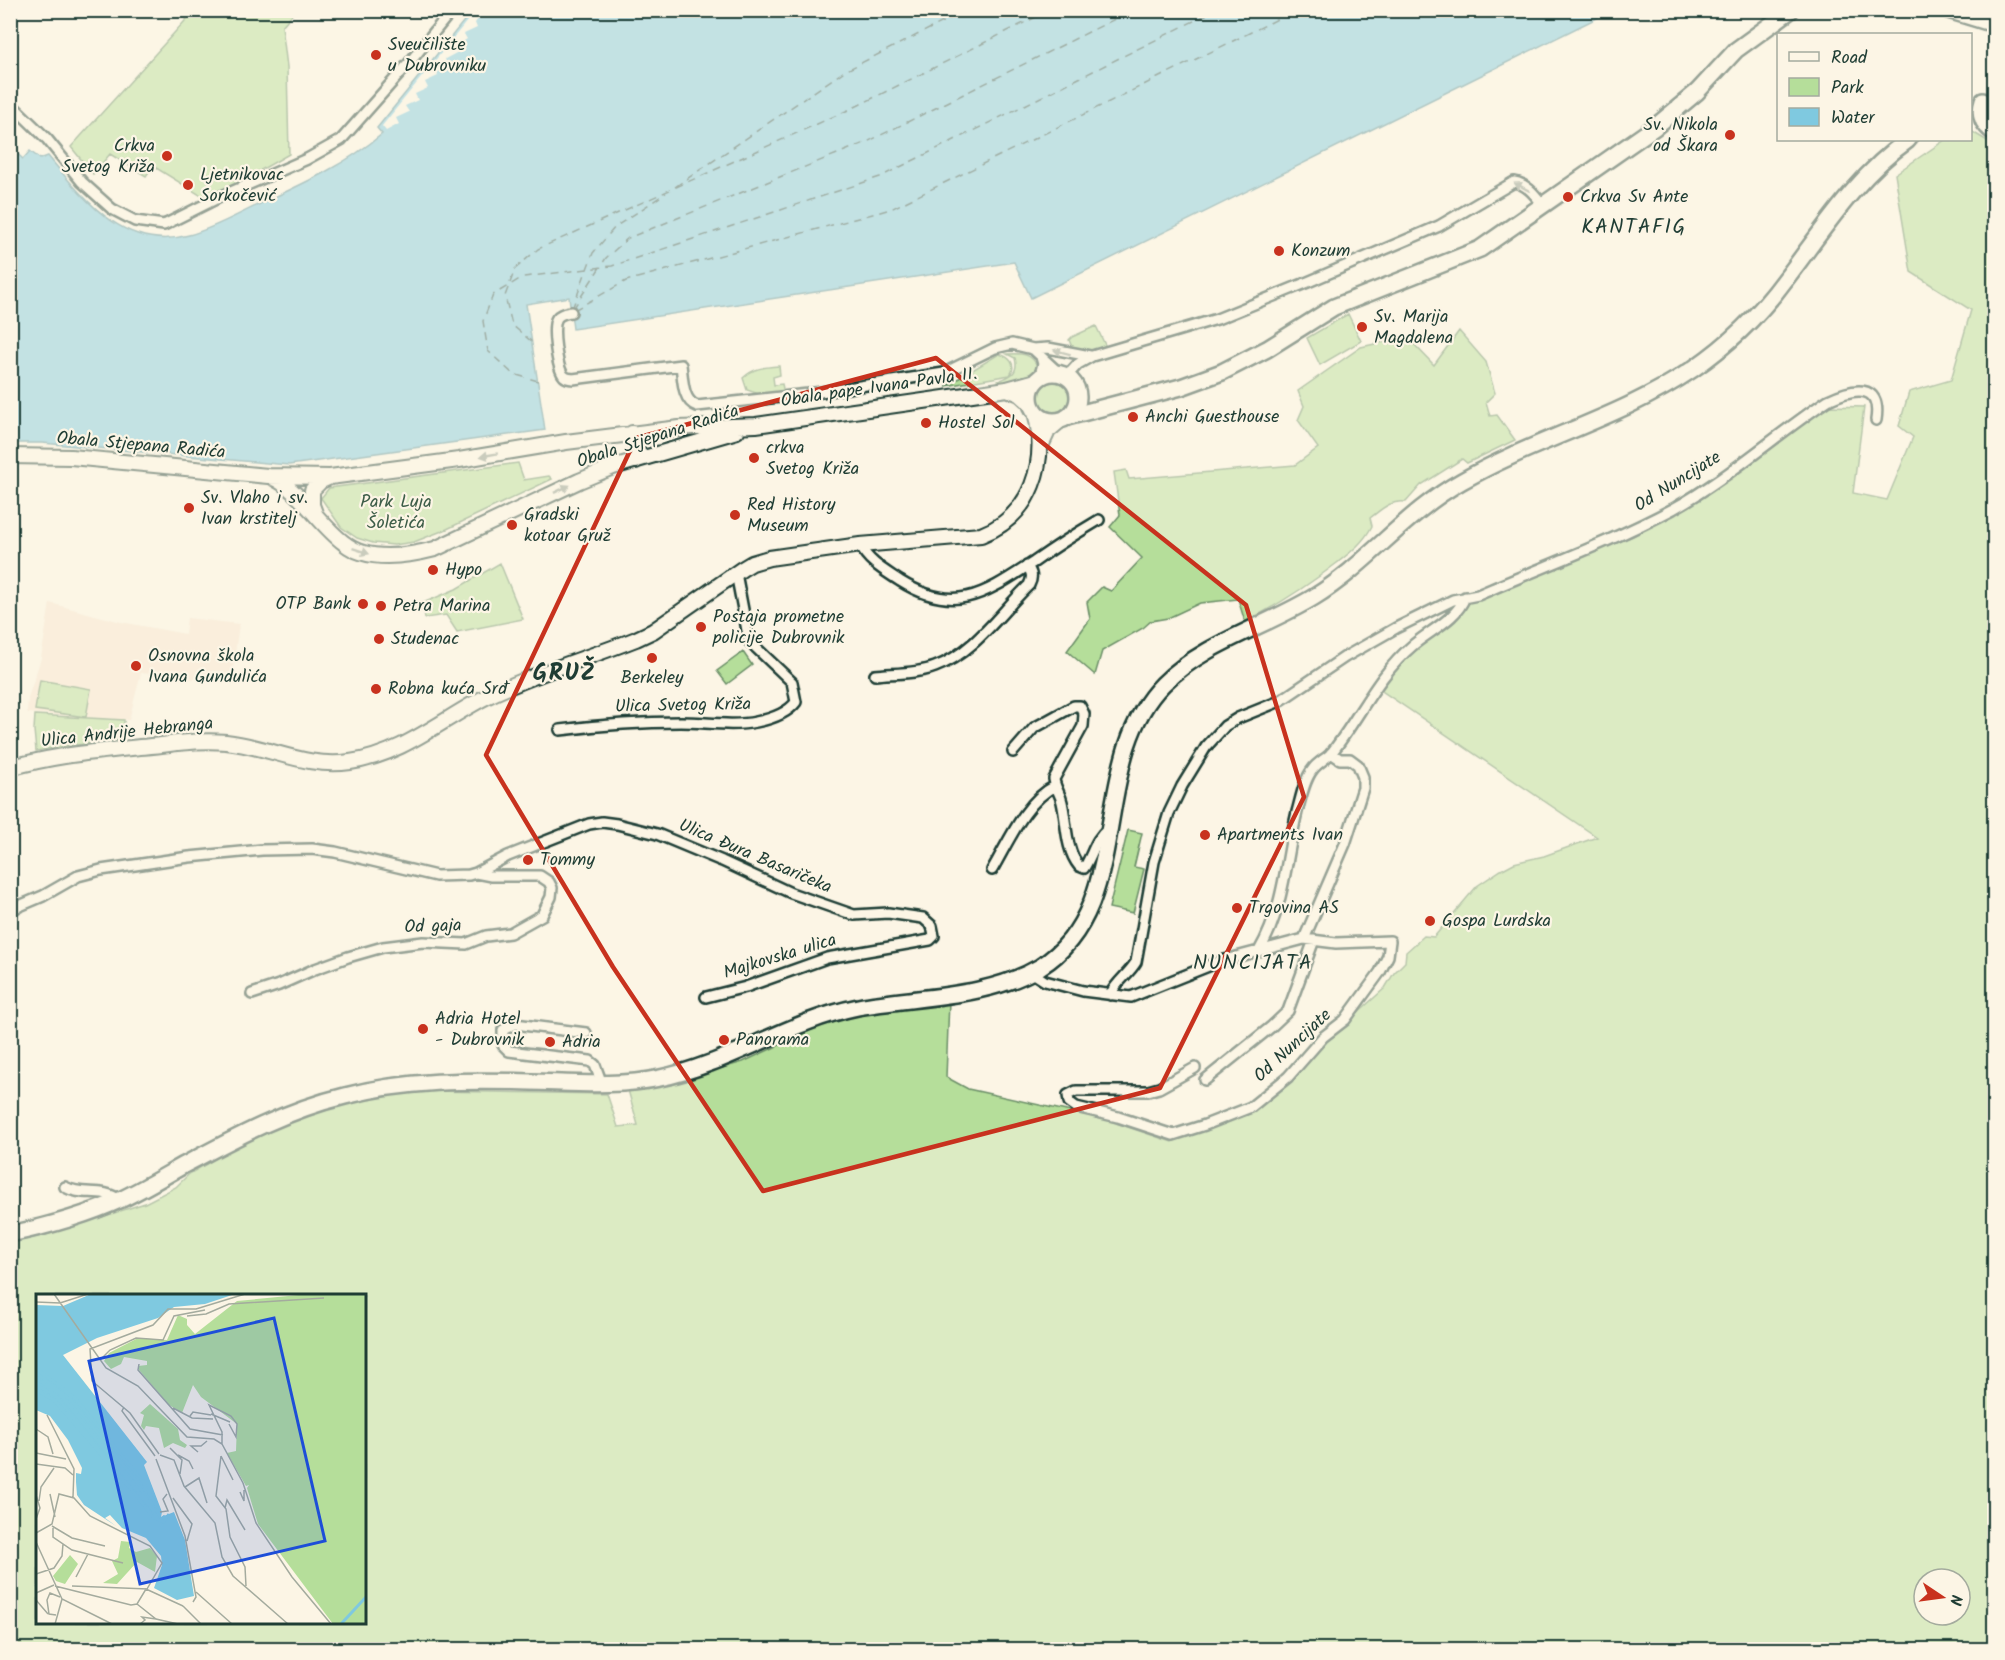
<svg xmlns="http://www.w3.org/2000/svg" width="2005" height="1660" viewBox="0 0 2005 1660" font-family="Kalam,sans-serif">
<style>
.built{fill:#f8e5d0}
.green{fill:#b5de9a;stroke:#6a8e67;stroke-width:1.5;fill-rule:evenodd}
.water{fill:#7fc9e0;stroke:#59919b;stroke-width:1.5}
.pier{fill:#fcf5e5}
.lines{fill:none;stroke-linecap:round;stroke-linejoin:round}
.ferry{stroke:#325956;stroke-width:1.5;stroke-dasharray:8 6;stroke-linecap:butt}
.street-casing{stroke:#1f3d34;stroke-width:14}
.secondary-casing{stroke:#1f3d34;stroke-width:18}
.primary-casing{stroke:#1f3d34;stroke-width:20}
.street{stroke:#fcf5e5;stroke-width:9}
.secondary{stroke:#fcf5e5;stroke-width:14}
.primary{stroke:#fcf5e5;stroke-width:15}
.oneway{fill:#8e998c}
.marked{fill:none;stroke:#c8321e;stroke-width:4.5;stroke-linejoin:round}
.poi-dot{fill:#c8321e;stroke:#fcf5e5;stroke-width:2}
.labels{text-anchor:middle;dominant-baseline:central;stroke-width:4.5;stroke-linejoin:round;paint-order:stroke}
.poi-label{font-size:18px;fill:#1f3d34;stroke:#fcf5e5;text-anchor:start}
.street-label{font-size:18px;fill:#1f3d34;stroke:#fcf5e5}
.park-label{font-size:18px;fill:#3d5d48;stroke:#fcf5e5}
.quarter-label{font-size:21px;letter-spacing:1.5px;fill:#1f3d34;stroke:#fcf5e5}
.district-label{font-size:24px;font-weight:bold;letter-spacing:1.5px;fill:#1f3d34;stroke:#fcf5e5}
.inset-river{fill:none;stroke:#7fc9e0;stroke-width:3}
.inset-road{fill:none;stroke:#a4ab9e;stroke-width:1.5}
.view{fill:#1d4ed8;fill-opacity:0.15;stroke:#1d4ed8;stroke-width:3}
.inset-edge{fill:none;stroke:#1f3d34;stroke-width:3}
</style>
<rect width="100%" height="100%" fill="#fcf5e5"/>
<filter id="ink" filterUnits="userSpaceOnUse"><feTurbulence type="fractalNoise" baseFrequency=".0167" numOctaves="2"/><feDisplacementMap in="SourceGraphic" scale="12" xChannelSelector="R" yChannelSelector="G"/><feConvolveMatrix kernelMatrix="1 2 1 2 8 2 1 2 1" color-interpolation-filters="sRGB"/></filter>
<g filter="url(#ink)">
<path class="built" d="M 50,603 L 121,622 L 185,634 L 187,618 L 239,624 L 231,683 L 141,673 L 129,720 L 27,713 L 28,698 L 41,658 Z"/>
<path class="green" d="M 194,11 L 295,11 L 282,26 L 287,67 L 289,154 L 208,200 L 153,166 L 146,176 L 110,154 L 93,174 L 71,147 Z
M 1971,131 L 1994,145 L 1994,1649 L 11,1649 L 10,1243 L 46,1235 L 145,1203 L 176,1187 L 189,1174 L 242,1143 L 282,1123 L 326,1108 L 388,1095 L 432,1091 L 607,1094 L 618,1127 L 638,1125 L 628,1090 L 670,1083 L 743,1062 L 833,1020 L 873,1011 L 949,1001 L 946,1077 L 968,1089 L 1107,1120 L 1172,1142 L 1185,1135 L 1233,1119 L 1290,1080 L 1326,1041 L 1385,988 L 1394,973 L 1405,962 L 1406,952 L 1424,936 L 1434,937 L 1477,886 L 1501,870 L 1514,863 L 1544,856 L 1597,837 L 1379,689 L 1417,647 L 1473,599 L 1633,536 L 1722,483 L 1828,406 L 1864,407 L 1853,493 L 1887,500 L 1913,437 L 1899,426 L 1909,392 L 1951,380 L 1971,310 L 1911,272 L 1895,174 L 1945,140 L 1970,140 ZM 38,1296 L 364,1296 L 364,1622 L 38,1622 ZM 1924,1579 L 1960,1579 L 1960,1615 L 1924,1615 Z
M 1348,314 L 1361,341 L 1320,365 L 1307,338 Z
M 1096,326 L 1107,349 L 1088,350 L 1072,347 L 1069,340 L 1072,337 Z
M 1459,331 L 1486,362 L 1495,393 L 1486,402 L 1490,416 L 1497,415 L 1515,440 L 1467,463 L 1462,459 L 1421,485 L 1406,502 C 1390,500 1382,509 1370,518 L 1372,526 C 1364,542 1351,552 1337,563 C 1306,587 1280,604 1245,622 L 1238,599 L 1200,603 L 1168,618 L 1151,621 L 1143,628 L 1102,651 L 1095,675 L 1067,651 L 1090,619 L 1087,602 L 1102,587 L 1111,591 L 1142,558 L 1110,527 L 1120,515 L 1114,472 L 1126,470 L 1129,479 L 1295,465 L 1318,448 L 1298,420 L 1304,406 L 1298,391 L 1361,347 L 1407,337 L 1434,365 Z
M 999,354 C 1010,357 1017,365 1010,375 L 946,386 Z
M 1007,354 C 1021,353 1033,353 1038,368 L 1033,379 L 998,385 L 998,381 C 1011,376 1019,373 1015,358 Z
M 779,366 L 780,375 L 773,377 L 774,385 L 782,384 L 784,393 L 759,394 L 747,390 L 743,378 C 753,368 765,367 779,366 Z
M1039 397a15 15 0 1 1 30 0a15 15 0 1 1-30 0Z
M 518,463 L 524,480 L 549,476 L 552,479 L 447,529 L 414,542 L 394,545 L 373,543 L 357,538 L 341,527 L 321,498 L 329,488 Z
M 500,563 L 523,619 L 457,632 L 446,615 L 425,618 L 423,603 L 456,589 Z
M 743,652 L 752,665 L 727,684 L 717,671 Z
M 40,680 L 91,689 L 86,717 L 35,710 Z
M 35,715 L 124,720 L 124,742 L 72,745 L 36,751 L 34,730 Z
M 1128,830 L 1142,833 L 1134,867 L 1144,869 L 1133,913 L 1109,908 Z"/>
<path class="water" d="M 472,11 L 1611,11 L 1031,298 L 1014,262 L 573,329 L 569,297 L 526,304 L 545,430 L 289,465 L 42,443 L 11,443 L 11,148 L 23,159 L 30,151 L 40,159 L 48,156 C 84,199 125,253 189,235 C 215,228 240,213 264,202 C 305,183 348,163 382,134 L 377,128 Z"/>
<path class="pier" d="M 476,10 L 484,11 L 475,23 L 477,28 L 464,34 L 467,39 L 455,47 L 458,52 L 445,59 L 447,64 L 436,70 L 438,76 L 425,82 L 428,88 L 415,94 L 418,100 L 405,106 L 409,112 L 396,118 L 399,124 L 386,131 L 382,126 Z"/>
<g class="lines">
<path class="ferry" d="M 675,187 L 843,72 L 967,10
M 510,283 L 515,269 L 538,249 L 855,107 L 1050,10
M 508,288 L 505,296 L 512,325 L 532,342
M 572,309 L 593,253 L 615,227 L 666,193
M 573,309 L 606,258 L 628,238 L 867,142 L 1133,10
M 574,310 L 626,281 L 891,209 L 1296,10
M 538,381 L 513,374 L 488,351 L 483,321 L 493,295 L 523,277 L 612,266 L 880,177 L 1216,10"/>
<g class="street-casing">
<path id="street" d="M 10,103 L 47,139 L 82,182 L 112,209 L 135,221 L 164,225 L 222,196 L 307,159 L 341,140 L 410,62 L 452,10
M 571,312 C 566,313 561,313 557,318 C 551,326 557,368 564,376 C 567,379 568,378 573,379 L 681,365 C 683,378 682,401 697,406 L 808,394 L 944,373 L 995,348 L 1012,344 L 1033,349 L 1060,374
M 1033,349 L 1048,348 L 1090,356
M 1066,377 L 1078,364 L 1092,356 L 1217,319 L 1308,282 L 1439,226 L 1514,182 C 1527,184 1535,195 1543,205
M 1039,379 L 1043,364 L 1041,357
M 860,545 C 868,562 885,571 900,581 C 956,616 986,593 1034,562 C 1055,547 1077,533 1099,520
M 875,675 C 894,673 916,674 935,667 C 974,653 1000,613 1029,585 C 1033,577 1032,573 1027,566
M 560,730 C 601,725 641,722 681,722 C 705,722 732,727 756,722 C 771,719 787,714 796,702 L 792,682 L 749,641 L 736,573
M 1013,752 L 1034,728 L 1074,706 L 1080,706 L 1084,714 L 1083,726 L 1054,779 C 1055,788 1060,793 1062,802 C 1067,823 1065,849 1079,866 L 1084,868 C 1093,854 1095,839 1108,829
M 992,870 C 1008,843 1025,801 1055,786
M 10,910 L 43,896 L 78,876 L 101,870 L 189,857 L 262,850 L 312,849 L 335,852 L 436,876 L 469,875 L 476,873 L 508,856 L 589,824 L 602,822 L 617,824 L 657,834 L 722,861 L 791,893 L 854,915 L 888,913 L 923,918 L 932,926 L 934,936 L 930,940 L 827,958 L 746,987 L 706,997
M 1304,939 L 1345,844 L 1363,788 L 1363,777 L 1358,765 L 1350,759 L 1340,759 L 1331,753
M 1259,951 C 1284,909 1286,858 1297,812 C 1301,798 1304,780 1313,769 C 1318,762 1328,758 1333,751 C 1360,716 1378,675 1412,646 C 1430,630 1456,620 1465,597
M 1031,972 L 1045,981 L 1083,991 L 1131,997 L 1221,961 L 1304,939 L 1336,943 L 1390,941 L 1388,956 L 1380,972 L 1345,1020 L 1323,1037 L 1288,1077 L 1251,1107 L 1205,1125 L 1173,1135 L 1118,1117 L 1076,1107 L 1069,1102 L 1068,1095 L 1076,1091 L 1148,1091 L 1159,1088 L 1195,1068
M 252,994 L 279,985 L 315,969 L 348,957 L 383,947 L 423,942 L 466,944 L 486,936 L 510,933 L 542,915 L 551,897 L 552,888 L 549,882 L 540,876 L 491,876 L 476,873
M 1110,995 C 1116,982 1129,974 1136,962 L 1154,862 L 1169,813 L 1182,786 L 1206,747 L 1225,726 L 1238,718 L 1280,701 L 1345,657 L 1396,628 L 1453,600 L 1478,595 L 1492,589 C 1553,563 1615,540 1673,509 C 1728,478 1776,435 1828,400 C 1851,389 1882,381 1876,420
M 586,1033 L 515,1024 L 503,1030 L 503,1045 L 509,1051 L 590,1061 L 595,1065 L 602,1084
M 1205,1080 L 1271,1027 L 1288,1011 L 1314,940
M 65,1187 C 82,1197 103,1187 119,1200"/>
</g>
<g class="secondary-casing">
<path id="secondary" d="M 1007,389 L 1020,394 L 1030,403
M 632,433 L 638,452 L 636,461
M 1041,446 L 1048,431 L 1061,420
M 10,456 L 71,457 L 268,476 L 330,477 L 459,460 L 566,442 L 679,428 L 756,425 L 1007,389 L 1036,381
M 272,477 C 288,485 299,497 311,510 C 321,521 332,534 344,543 C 368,563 408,556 435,549 L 579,481 L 613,467 L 737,431
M 315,513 L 312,505 L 312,490 L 321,481 L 330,477
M 10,768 C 53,755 96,752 140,747 C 168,745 197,739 226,742 C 268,746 307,769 350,762 C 401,755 440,721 484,698 C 530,675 588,658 636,639 L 653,631 L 742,569 L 752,563 L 769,558 L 860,545 L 981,535 C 1032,516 1048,462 1035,412"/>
</g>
<g class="primary-casing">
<path id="primary" d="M 1948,10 L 1994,24
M 1983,101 C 1979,113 1982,123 1992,131
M1030 397a24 24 0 1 1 48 0a24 24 0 1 1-48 0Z
M 1067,417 L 1181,387 L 1222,372 L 1267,349 L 1334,307 L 1480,249 L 1655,127 L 1697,92 L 1736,50 L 1791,10
M 10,1234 C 49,1226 87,1215 122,1199 C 143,1189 163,1177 184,1165 C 236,1137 287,1110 345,1096 C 406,1080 468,1080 531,1082 C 574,1083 618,1087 660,1078 C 729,1064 788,1021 858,1007 C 917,996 986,999 1040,967 C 1136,907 1087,760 1163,684 C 1204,643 1265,627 1314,597 C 1368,564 1406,512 1462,481 C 1537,438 1619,419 1693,369 C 1728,345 1760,314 1785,280 C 1824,229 1856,177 1908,140"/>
</g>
<use href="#street" class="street"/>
<use href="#secondary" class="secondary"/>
<use href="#primary" class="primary"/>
</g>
<defs><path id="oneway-solid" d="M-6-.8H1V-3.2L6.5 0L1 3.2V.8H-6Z" transform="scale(1.5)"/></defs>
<g class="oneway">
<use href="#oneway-solid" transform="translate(1522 187) rotate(-152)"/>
<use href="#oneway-solid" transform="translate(1062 352) rotate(-165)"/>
<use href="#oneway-solid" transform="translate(489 455) rotate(170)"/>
<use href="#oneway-solid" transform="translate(562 489) rotate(-26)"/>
<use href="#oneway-solid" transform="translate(361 551) rotate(19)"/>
</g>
</g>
<path d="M0 0H2005V1660H0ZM 936,358 L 1246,605 L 1304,797 L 1160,1088 L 763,1191 L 613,967 L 486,755 L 636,438 Z" fill="#fcf5e5" fill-opacity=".55" fill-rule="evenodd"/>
<path class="marked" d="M 936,358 L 1246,605 L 1304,797 L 1160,1088 L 763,1191 L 613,967 L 486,755 L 636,438 Z"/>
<g class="poi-dot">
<circle cx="376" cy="55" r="6"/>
<circle cx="1730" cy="135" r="6"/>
<circle cx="167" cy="156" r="6"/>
<circle cx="188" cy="185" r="6"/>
<circle cx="1568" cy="197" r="6"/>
<circle cx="1279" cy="251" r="6"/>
<circle cx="1362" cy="327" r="6"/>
<circle cx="1133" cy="417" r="6"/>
<circle cx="926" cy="423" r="6"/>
<circle cx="754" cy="458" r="6"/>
<circle cx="189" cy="508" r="6"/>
<circle cx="735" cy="515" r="6"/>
<circle cx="512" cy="525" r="6"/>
<circle cx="433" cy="570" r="6"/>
<circle cx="363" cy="604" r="6"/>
<circle cx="381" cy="606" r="6"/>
<circle cx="701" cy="627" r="6"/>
<circle cx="379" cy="639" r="6"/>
<circle cx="652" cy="658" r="6"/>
<circle cx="136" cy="666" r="6"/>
<circle cx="376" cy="689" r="6"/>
<circle cx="1205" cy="835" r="6"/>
<circle cx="528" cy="860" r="6"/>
<circle cx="1237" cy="908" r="6"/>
<circle cx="1430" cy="921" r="6"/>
<circle cx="423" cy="1029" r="6"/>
<circle cx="724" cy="1040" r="6"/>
<circle cx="550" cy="1042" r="6"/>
</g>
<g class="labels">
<g class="poi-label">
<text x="388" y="45">Sveučilište<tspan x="388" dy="21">u Dubrovniku</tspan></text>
<text x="1718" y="125" text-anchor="end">Sv. Nikola<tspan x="1718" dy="21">od Škara</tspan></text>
<text x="155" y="146" text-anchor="end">Crkva<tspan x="155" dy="21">Svetog Križa</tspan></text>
<text x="200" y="175">Ljetnikovac<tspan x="200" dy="21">Sorkočević</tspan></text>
<text x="1580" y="197">Crkva Sv Ante</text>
<text x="1291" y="251">Konzum</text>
<text x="1374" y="317">Sv. Marija<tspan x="1374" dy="21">Magdalena</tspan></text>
<text x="1145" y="417">Anchi Guesthouse</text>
<text x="938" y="423">Hostel Sol</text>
<text x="766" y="448">crkva<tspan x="766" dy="21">Svetog Križa</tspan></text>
<text x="201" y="498">Sv. Vlaho i sv.<tspan x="201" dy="21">Ivan krstitelj</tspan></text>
<text x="747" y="505">Red History<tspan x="747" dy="21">Museum</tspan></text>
<text x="524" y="515">Gradski<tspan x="524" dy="21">kotoar Gruž</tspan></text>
<text x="445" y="570">Hypo</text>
<text x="351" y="604" text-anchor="end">OTP Bank</text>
<text x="393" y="606">Petra Marina</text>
<text x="713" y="617">Postaja prometne<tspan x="713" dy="21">policije Dubrovnik</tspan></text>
<text x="391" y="639">Studenac</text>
<text x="148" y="656">Osnovna škola<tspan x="148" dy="21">Ivana Gundulića</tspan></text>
<text x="652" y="678" text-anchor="middle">Berkeley</text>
<text x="388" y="689">Robna kuća Srđ</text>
<text x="1217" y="835">Apartments Ivan</text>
<text x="540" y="860">Tommy</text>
<text x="1249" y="908">Trgovina AS</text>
<text x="1442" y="921">Gospa Lurdska</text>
<text x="435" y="1019">Adria Hotel<tspan x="435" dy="21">- Dubrovnik</tspan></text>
<text x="736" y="1040">Panorama</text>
<text x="562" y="1042">Adria</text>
</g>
<g class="street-label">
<text transform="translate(879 388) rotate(-8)">Obala pape Ivana Pavla II.</text>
<text transform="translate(658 437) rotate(-18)">Obala Stjepana Radića</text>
<text transform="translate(141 446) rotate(5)">Obala Stjepana Radića</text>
<text transform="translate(1678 482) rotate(-32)">Od Nuncijate</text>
<text transform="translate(683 706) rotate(-1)">Ulica Svetog Križa</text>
<text transform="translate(127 733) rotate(-6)">Ulica Andrije Hebranga</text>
<text transform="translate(755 857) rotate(23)">Ulica Đura Basaričeka</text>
<text transform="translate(433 927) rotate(-2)">Od gaja</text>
<text transform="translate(780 957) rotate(-17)">Majkovska ulica</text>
<text transform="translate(1293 1046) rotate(-43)">Od Nuncijate</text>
</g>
<g class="park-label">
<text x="396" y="502">Park Luja<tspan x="396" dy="21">Šoletića</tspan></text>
</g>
<g class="quarter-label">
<text x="1634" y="227">KANTAFIG</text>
<text x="1253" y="963">NUNCIJATA</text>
</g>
<g class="district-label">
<text x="565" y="673">GRUŽ</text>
</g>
</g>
<g transform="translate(36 1294)">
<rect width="330" height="330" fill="#fcf5e5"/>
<path d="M 273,0 L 330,0 L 330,330 L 297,330 L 222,230 L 211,194 L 213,191 L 210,192 L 191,159 L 200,157 L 201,130 L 165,103 L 157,91 L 146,119 L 133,111 L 103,76 L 102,72 L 111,71 L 111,67 L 88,63 L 85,70 L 75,75 L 68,67 L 73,59 L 102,44 L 131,46 L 142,21 L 151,25 L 151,31 L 159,40 L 201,7 ZM 114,110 L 142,135 L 144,146 L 151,151 L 149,154 L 137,149 L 128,154 L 123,134 L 110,132 L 108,136 L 105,132 L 108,121 L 104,119 ZM 85,247 L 94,248 L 93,254 L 100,258 L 114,254 L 121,262 L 119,278 L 101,268 L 81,290 L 67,289 L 82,280 L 76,267 L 82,264 ZM 34,261 L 42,270 L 29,290 L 20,287 L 17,282 Z" fill="#b5de9a"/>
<path d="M 55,0 L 199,0 L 169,10 L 138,13 L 122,24 L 61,44 L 27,61 L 111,168 L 108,171 L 126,218 L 125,223 L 138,218 L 149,246 L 158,302 L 141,306 L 118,294 L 126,271 L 125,262 L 110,244 L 86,234 L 74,221 L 69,224 L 80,232 L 48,211 L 41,201 L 40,188 L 40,179 L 45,180 L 46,174 L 32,146 L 14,122 L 0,116 L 0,11 L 27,12 Z" fill="#7fc9e0"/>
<path class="inset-river" d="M 0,74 L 39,104 L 105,185 L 124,218M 0,79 L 35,106 L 101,188 L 122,225 L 128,228 L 133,220M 0,85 L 23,99 L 115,214 L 124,218M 0,91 L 20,102 L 118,224 L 124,226 L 129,222M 0,96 L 18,106 L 104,206M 305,330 L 330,303"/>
<path class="inset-road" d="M 18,0 L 70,74 L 102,92 L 151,143 L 178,145 L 186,150 L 207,189 L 220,229 L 256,283 L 295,330M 0,8 L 24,9 L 52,0M 151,22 L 170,20 L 193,10 L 288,4M 64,66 L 74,56 L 100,44 L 127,46 L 138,22 L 169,16M 103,70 L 102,76 L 154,135 L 187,141M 88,113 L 86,117 L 119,162M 137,114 L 156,124 L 177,125M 175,120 L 194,128M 11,121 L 38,175 L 37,203M 154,122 L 157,118 L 175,121M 0,135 L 12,143 L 17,160M 186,150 L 186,138 L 173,111 L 195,122 L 201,130 L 200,143 L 193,130M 134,154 L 146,166 L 144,180M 162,158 L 155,152 L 165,152 L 171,147M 0,159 L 30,165M 123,160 L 94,119 L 56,87 L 54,55 L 117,31 L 132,15 L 160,15 L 209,0M 124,161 L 138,166 L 148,192 L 179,229 L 186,263 L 197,282 L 252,330M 142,161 L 153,167 L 157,175M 185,162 L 180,202 L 190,215 L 194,243 L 209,273 L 210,292M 185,162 L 197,186M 120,165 L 149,242 L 160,303 L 157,308M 0,170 L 29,174 L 37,181M 149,193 L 163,184 L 171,209M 204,198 L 208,207 L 208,196M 14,200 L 19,223M 0,201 L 4,214 L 0,225M 137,204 L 156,230 L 151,247M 3,207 L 5,193 L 18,174M 189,214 L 191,206 L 209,236M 124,218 L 132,217 L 127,205 L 131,200M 16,232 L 36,244 L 69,252M 17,234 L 17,243 L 36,256 L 87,269M 0,239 L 16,230 L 23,200 L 38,204 L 54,222 L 114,252 L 126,269 L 111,295M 0,248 L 26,305 L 76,330M 0,280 L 18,274 L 26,262 L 27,250M 40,283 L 52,260M 19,292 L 95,311 L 101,310 L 110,295 L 147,312M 36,292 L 112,295M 160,298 L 196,330M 0,299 L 18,291M 0,306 L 12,320M 101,310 L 120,325 L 142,330M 147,312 L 165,330M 20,321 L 13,320 L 11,306 L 14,299 L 24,303M 19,330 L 26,305M 104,330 L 109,326 L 106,323 L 120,325"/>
<path class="view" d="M 238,24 L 289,247 L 104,290 L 53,67 Z"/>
<rect width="330" height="330" class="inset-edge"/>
</g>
<rect width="2005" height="1660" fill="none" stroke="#fcf5e5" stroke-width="36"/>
<rect x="18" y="18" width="1969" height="1624" fill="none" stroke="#1f3d34" stroke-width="2" filter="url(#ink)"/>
<rect x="1777" y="33" width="195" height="108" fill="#fcf5e5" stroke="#a4ab9e" stroke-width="1.5"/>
<rect x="1789" y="52" width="30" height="9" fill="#fcf5e5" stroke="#a4ab9e" stroke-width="1.5"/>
<text x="1831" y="63" font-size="18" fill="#1f3d34">Road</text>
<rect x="1789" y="78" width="30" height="18" fill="#b5de9a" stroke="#a4ab9e" stroke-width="1.5"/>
<text x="1831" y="93" font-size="18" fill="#1f3d34">Park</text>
<rect x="1789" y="108" width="30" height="18" fill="#7fc9e0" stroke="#a4ab9e" stroke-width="1.5"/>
<text x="1831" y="123" font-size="18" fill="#1f3d34">Water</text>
<g transform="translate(1942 1597) rotate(103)"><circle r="28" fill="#fcf5e5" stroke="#a4ab9e" stroke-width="1.5"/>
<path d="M0-4.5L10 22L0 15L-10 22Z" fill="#c8321e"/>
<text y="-9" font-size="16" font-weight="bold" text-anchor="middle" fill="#1f3d34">N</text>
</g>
</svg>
